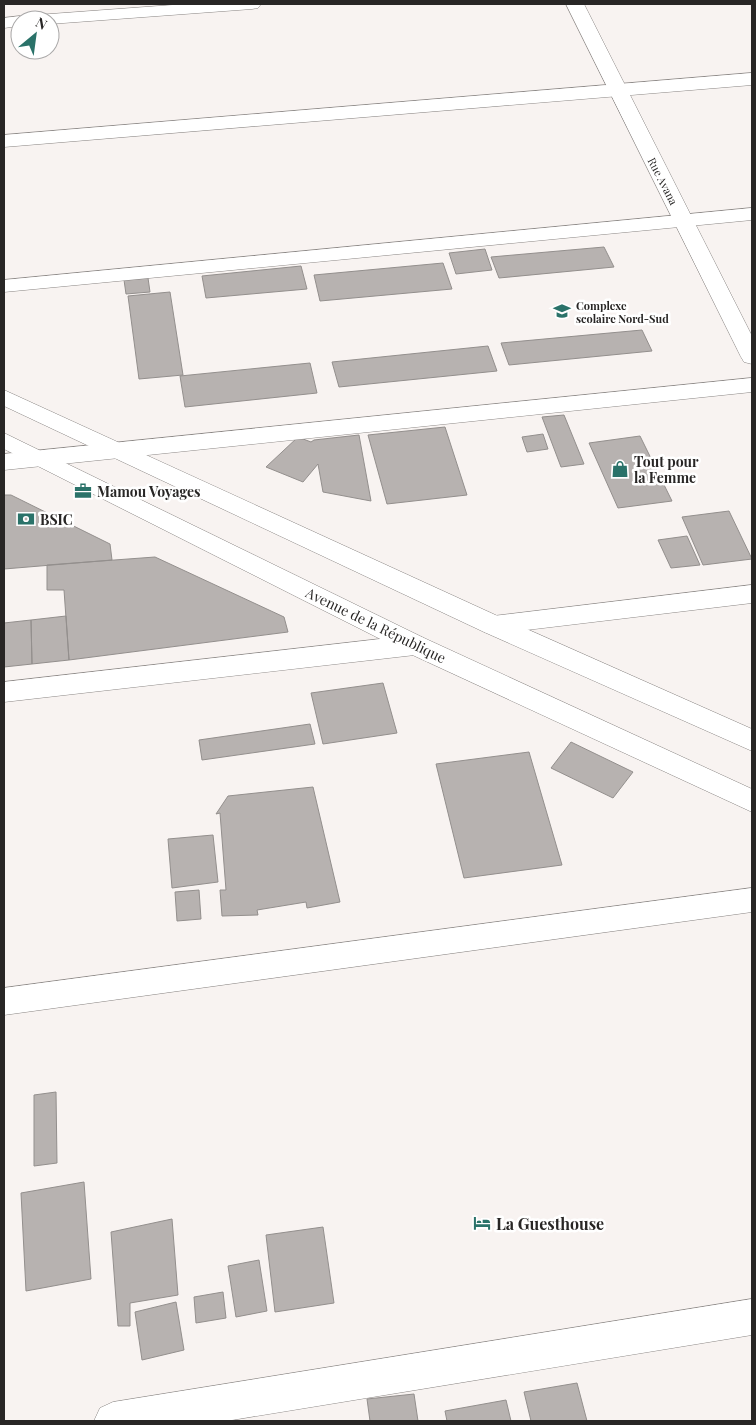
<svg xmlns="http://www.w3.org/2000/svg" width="756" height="1425" viewBox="0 0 756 1425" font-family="'Playfair Display',serif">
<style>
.building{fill:#b7b2b0;stroke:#938f8d}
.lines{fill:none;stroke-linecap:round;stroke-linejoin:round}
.street-casing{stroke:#898583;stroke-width:1}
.secondary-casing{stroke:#898583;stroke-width:1}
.primary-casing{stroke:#898583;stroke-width:1}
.street{fill:#fff;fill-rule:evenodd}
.secondary{fill:#fff;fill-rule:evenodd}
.primary{fill:#fff;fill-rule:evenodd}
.labels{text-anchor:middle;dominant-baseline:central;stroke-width:5;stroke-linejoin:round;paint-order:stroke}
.far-street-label{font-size:11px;fill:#282625;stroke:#fff}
.far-poi-label{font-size:11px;font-weight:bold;fill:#282625;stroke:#fff;text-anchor:start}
.poi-label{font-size:14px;font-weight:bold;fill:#282625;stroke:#fff;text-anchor:start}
.street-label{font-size:14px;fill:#282625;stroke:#fff}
.near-poi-label{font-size:16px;font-weight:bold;fill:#282625;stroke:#fff;text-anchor:start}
</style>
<rect width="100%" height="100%" fill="#f8f3f1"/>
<path class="building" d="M 604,247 L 614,267 L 499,278 L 491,257 Z
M 485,249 L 492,270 L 456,274 L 449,253 Z
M 443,263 L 452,289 L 320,301 L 314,275 Z
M 301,266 L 307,289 L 206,298 L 202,276 Z
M 148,278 L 150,292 L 126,294 L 124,280 Z
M 170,292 L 183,375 L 139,379 L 128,296 Z
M 642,330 L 652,351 L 509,365 L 501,343 Z
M 488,346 L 497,371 L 339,387 L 332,362 Z
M 310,363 L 317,393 L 185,407 L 180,376 Z
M 564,415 L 584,464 L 561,467 L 542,417 Z
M 445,427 L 467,495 L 387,504 L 368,435 Z
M 543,434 L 548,449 L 527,452 L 522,437 Z
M 359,435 L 371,501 L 323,492 L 318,464 L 303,482 L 266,467 L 298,437 L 311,442 L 314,440 Z
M 640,436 L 672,501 L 618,508 L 589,443 Z
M 4,495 L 11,495 L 110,544 L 112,560 L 4,569 Z
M 729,511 L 752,559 L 703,565 L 682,517 Z
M 687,536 L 700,565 L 671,568 L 658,540 Z
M 155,557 L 284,617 L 288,632 L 69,660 L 64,590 L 47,590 L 47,565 Z
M 66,616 L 69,660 L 32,664 L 31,620 Z
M 31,620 L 32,664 L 4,667 L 4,623 Z
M 383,683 L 397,733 L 323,744 L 311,693 Z
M 310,724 L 315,744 L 202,760 L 199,740 Z
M 571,742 L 633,772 L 613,798 L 551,768 Z
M 529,752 L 562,865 L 464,878 L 436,764 Z
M 313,787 L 340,902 L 307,908 L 306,902 L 257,910 L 258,915 L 222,916 L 220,890 L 226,890 L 220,813 L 216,814 L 228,796 Z
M 213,835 L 218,882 L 172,888 L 168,839 Z
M 199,890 L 201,919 L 177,921 L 175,892 Z
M 56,1092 L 57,1163 L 34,1166 L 34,1095 Z
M 84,1182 L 91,1279 L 26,1291 L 21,1193 Z
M 172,1219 L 178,1295 L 130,1303 L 130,1326 L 118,1326 L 111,1232 Z
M 323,1227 L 334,1303 L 275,1312 L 266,1235 Z
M 259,1260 L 267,1311 L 236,1317 L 228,1266 Z
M 223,1292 L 226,1318 L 196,1323 L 194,1297 Z
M 176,1302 L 184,1350 L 142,1360 L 135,1312 Z
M 577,1383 L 587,1421 L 531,1421 L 524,1392 Z
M 414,1394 L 418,1421 L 370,1421 L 367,1399 Z
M 506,1400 L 511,1421 L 447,1421 L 445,1411 Z"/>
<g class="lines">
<g class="street-casing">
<path id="street" d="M 186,4 L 261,4 L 258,8 L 252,9 L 50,24 L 50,20 L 28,20 L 31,16 L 37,15 Z
M 20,16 L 28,20 L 20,20 L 20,26 L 4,28 L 4,18 Z
M 752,73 L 752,85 L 4,147 L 4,135 Z
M 752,208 L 752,220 L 4,292 L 4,280 Z
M 752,378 L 752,392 L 4,470 L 4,454 Z
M 752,585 L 752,603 L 493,634 L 484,632 L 480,625 L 484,618 L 493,616 Z
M 415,635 L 424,638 L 428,645 L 424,652 L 415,655 L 4,702 L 4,682 Z
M 752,888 L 752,912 L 4,1015 L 4,988 Z
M 752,1299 L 752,1335 L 226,1421 L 94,1421 L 100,1408 L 113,1402 Z"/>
</g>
<g class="secondary-casing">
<path id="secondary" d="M 566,4 L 584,4 L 752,336 L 752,364 L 744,362 L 741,357 Z"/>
</g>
<g class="primary-casing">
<path id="primary" d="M 4,390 L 502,618 L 752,729 L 752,751 L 484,632 L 4,406 Z
M 4,433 L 424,638 L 752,789 L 752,812 L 406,652 L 4,449 Z"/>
</g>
<use href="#street" class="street"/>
<use href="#secondary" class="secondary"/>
<use href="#primary" class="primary"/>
</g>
<defs>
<g id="school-bare" transform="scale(1.35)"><path d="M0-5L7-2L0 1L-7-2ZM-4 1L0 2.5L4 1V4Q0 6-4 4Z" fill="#2a7269" stroke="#fff" stroke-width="2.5" paint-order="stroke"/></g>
<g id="shop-bare" transform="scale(1.35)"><path d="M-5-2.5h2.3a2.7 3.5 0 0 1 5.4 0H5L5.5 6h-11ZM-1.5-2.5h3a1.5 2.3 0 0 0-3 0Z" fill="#2a7269" stroke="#fff" stroke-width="2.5" paint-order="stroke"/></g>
<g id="office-bare" transform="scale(1.35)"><path d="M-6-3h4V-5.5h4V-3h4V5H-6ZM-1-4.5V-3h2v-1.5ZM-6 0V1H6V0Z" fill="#2a7269" stroke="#fff" stroke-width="2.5" paint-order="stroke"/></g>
<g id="bank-bare" transform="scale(1.35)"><path d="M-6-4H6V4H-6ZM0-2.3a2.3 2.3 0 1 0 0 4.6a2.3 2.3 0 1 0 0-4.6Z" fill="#2a7269" stroke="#fff" stroke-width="2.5" paint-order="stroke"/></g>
<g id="hotel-bare" transform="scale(1.35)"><path d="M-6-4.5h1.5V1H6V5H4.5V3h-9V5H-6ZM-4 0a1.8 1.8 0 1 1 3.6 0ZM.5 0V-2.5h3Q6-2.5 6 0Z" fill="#2a7269" stroke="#fff" stroke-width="2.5" paint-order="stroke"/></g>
</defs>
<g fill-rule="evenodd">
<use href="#school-bare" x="562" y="311"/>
<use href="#shop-bare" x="620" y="469"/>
<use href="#office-bare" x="83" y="491"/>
<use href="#bank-bare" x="26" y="519"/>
<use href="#hotel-bare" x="482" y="1223"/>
</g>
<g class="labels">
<g class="far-street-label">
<text transform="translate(663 181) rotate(63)">Rue Avana</text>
</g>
<g class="far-poi-label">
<text x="576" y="305">Complexe<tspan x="576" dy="13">scolaire Nord-Sud</tspan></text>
</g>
<g class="poi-label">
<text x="634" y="461">Tout pour<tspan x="634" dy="16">la Femme</tspan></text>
<text x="97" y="491">Mamou Voyages</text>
<text x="40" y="519">BSIC</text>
</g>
<g class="street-label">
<text transform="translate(376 625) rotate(26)">Avenue de la République</text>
</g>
<g class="near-poi-label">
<text x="496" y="1223">La Guesthouse</text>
</g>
</g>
<rect width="756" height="1425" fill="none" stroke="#282625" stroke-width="10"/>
<g transform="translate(35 35) rotate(29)"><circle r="24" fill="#ffffff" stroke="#a9a8a8"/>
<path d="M0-4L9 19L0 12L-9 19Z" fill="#2a7269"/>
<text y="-8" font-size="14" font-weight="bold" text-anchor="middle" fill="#282625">N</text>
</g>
</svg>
